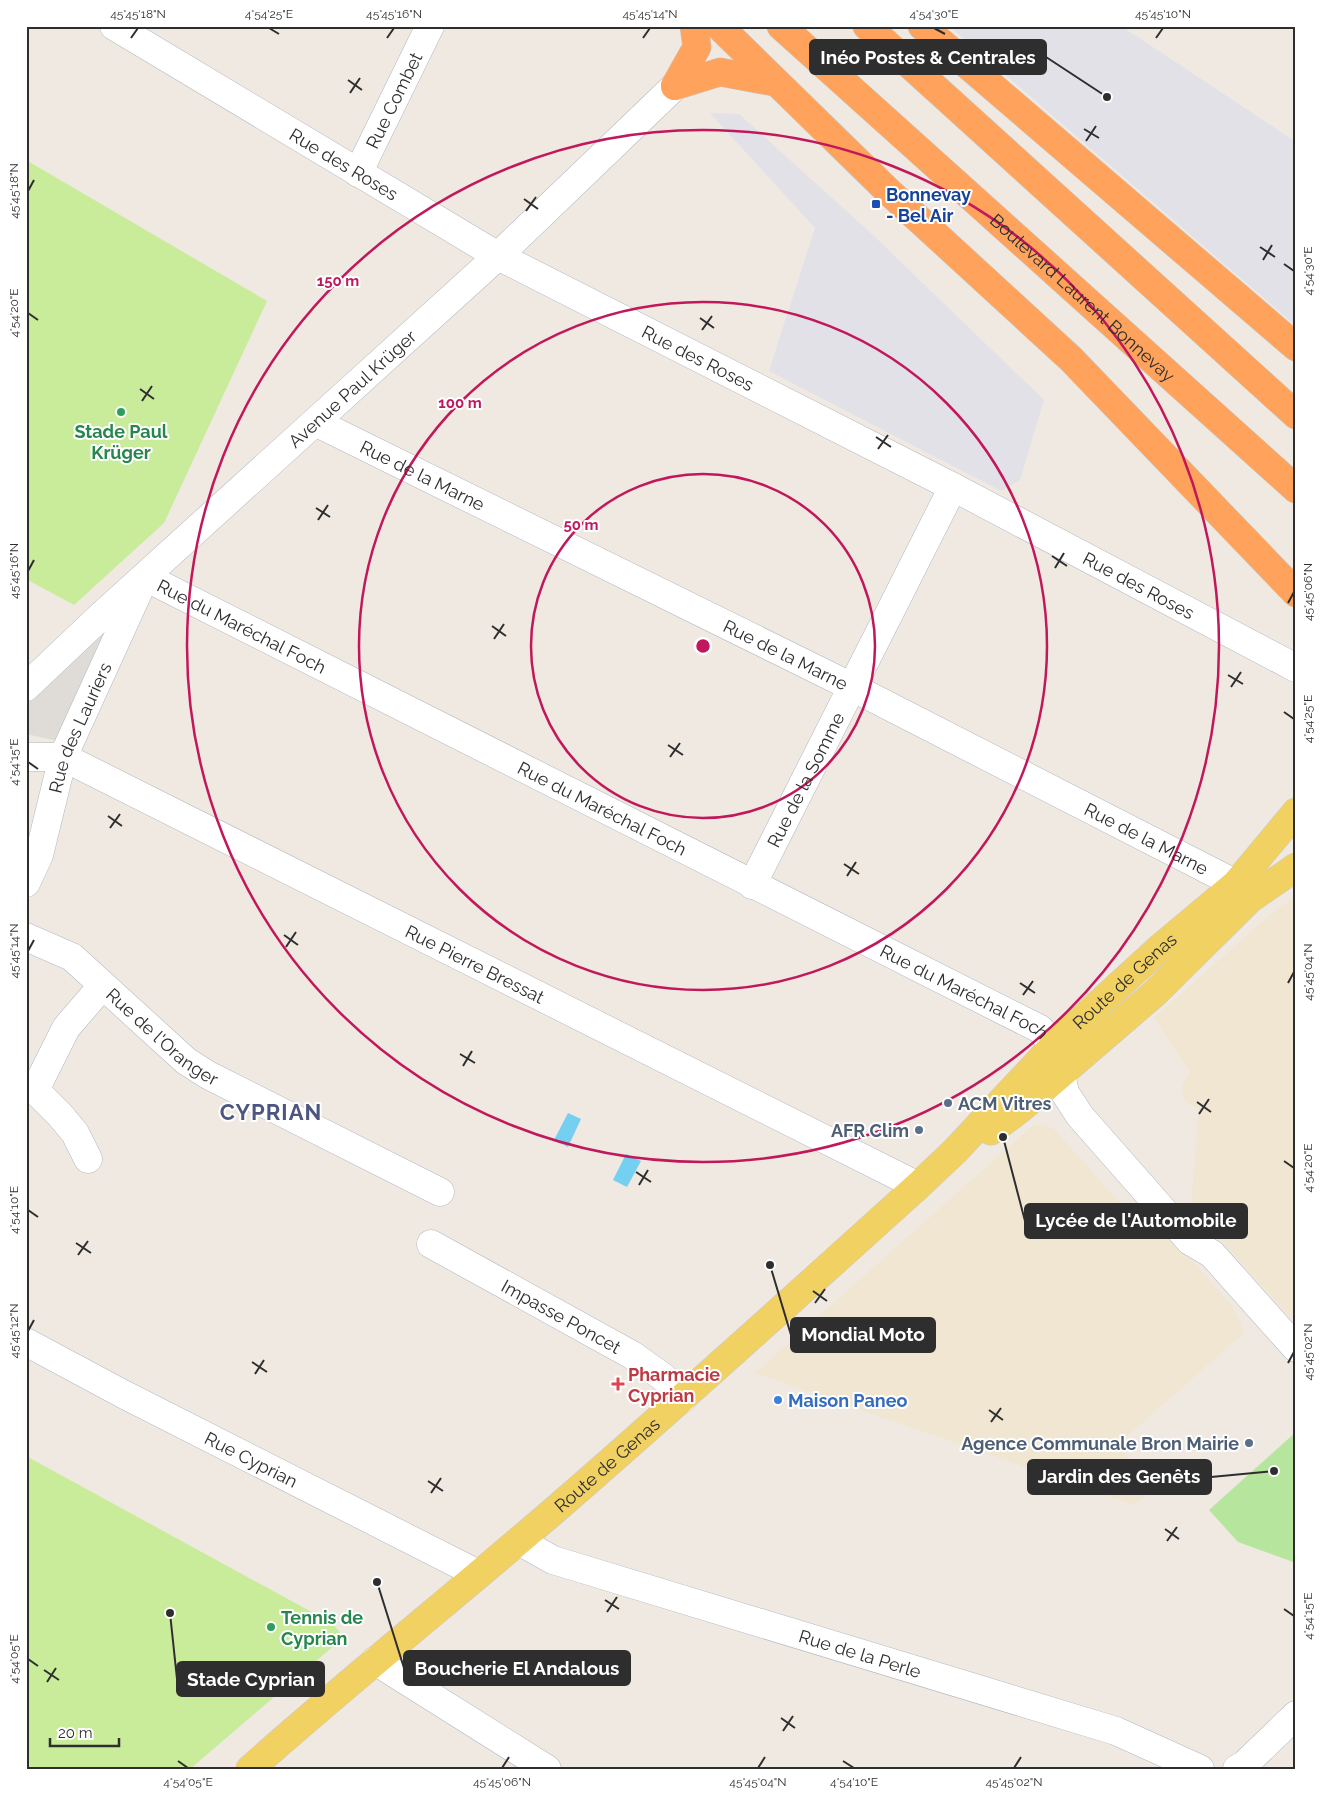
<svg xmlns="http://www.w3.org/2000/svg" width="1322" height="1795" viewBox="0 0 1322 1795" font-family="Raleway,sans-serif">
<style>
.industrial{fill:#e3e1e8}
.education{fill:#f0e6d1}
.green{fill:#b6e59e}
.pitch{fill:#c9ec9a}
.plaza{fill:#dfdcd8}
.water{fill:#75cff0}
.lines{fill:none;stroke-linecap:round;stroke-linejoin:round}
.minor-casing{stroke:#b4b7c1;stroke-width:29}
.major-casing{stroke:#c9c9c9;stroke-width:29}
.highway-casing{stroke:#c9c9c9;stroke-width:29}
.minor{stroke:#fff;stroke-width:28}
.major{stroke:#f2d163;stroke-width:28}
.highway{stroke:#ffa35c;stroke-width:28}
.ticks{fill:none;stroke:#2e2e2e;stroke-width:2}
.ring{fill:none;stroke:#c2185b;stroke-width:2.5}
.transit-dot{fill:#1a4fb4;stroke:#fff;stroke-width:2}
.leisure-dot{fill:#2e9e5b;stroke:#fff;stroke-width:2}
.service-dot{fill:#5c6f8a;stroke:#fff;stroke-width:2}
.health-dot{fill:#e0444e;stroke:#fff;stroke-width:2}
.shop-dot{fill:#3f7fe0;stroke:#fff;stroke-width:2}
.labels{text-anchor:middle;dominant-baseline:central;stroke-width:4;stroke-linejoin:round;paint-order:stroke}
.street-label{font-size:18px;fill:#2e2e2e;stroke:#fff}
.transit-label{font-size:18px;font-weight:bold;fill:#164399;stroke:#fff;text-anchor:start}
.leisure-label{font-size:18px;font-weight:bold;fill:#27864d;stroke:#fff}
.service-label{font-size:18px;font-weight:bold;fill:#4e5e75;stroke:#fff;text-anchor:end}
.health-label{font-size:18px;font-weight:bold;fill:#be3a42;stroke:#fff;text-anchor:start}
.shop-label{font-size:18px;font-weight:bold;fill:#366cbe;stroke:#fff;text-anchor:start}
.district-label{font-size:22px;font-weight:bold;letter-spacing:1px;fill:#4d5680;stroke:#fff}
.centre{fill:#c2185b;stroke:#fff;stroke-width:2.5}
.ring-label{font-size:15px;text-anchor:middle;font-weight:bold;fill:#c2185b;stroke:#fff;stroke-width:4;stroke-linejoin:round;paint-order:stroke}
.leader{fill:none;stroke:#2e2e2e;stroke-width:2}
.callout-dot{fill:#2e2e2e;stroke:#fff;stroke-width:2}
.callout{fill:#2e2e2e;stroke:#2e2e2e;stroke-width:2}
.callout-label{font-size:19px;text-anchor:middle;font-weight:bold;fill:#fff}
.neatline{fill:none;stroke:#2e2e2e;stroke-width:2}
.ticks-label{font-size:12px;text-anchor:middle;fill:#2e2e2e}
</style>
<rect width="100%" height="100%" fill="#efe9e1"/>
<path class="industrial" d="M 949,26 L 1121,26 L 1296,142 L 1296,326 Z
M 710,113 L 739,114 L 874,236 L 1044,400 L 1020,480 L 1001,491 L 769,371 L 815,228 Z"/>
<path class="education" d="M 1296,897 L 1296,1324 L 1191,1206 L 1199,1109 L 1190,1105 L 1183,1097 L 1182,1084 L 1190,1072 L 1154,1018 L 1278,908 Z
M 1043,1124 L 1054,1129 L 1137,1222 L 1161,1225 L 1233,1307 L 1244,1333 L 1117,1445 L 1154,1490 L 1134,1505 L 755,1373 L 1032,1126 Z"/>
<path class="green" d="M 1296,1432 L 1296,1563 L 1238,1542 L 1209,1510 Z"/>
<path class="pitch" d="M 26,160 L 267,301 L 164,523 L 74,605 L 26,579 Z
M 26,1456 L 317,1615 L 322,1612 L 344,1637 L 190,1769 L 26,1769 Z"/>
<path class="plaza" d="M 122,611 L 58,741 L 26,734 L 26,697 Z"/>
<path class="water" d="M 568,1113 L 581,1119 L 568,1147 L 554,1140 Z
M 626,1154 L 641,1161 L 627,1187 L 613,1180 Z"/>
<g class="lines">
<g class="minor-casing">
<g id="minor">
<path id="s1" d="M 114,26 L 498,256 L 953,487 L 1296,668"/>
<path id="s2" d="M 358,173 L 430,26"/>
<path id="s3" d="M 315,422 L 836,679 L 1236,884 L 1250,899"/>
<path id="s4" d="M 26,687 L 101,616 L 498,256 L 675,86"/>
<path id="s5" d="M 26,757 L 63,757 L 918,1186"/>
<path id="s6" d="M 26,883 L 39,855 L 63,757 L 145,577 L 1040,1029 L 1048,1038 L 1050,1050"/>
<path id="s7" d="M 752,885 L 953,487"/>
<path id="s8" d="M 26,937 L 72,957 L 186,1061 L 208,1075 L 440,1192"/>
<path d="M 1061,1074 L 1065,1093 L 1080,1116 L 1190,1241 L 1212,1254 L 1296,1348"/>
<path d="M 88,1159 L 75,1133 L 60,1115 L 39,1094 L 38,1084 L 66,1028 L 102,986"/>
<path id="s9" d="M 431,1244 L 632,1355 L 663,1377 L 683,1398"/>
<path id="s10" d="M 26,1342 L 123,1394 L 478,1574"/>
<path id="s11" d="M 519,1541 L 553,1560 L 1116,1731 L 1200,1769"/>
<path d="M 375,1661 L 547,1769"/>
<path d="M 1237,1769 L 1244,1765 L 1296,1715"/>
</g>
</g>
<g class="major-casing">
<g id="major">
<path d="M 991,1131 L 1019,1110 L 1155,993 L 1250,899 L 1296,867"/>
<path id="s12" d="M 250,1769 C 348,1682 450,1600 549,1515 C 674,1407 796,1296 918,1186 L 955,1151 L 1059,1040 L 1161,947 L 1236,884 L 1296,812"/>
</g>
</g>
<g class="highway-casing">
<g id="highway">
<path d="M 719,26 L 888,191 L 1071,359 L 1296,593"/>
<path id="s13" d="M 781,26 L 1296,489"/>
<path d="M 867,26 L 1296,415"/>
<path d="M 922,26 L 1296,347"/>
<path d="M 675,86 L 720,72 L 774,82"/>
<path d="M 675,86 L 697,47 L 694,26"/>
</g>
</g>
<use href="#minor" class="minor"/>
<use href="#major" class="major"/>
<use href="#highway" class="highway"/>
</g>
<path class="ticks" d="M 269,28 L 279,34M 934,28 L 945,34M 131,38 L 138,28M 387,38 L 394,28M 643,38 L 650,28M 1156,38 L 1163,28M 348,80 L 362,90M 350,93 L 360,78M 1084,129 L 1099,138M 1086,141 L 1096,126M 28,191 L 34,180M 524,199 L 538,209M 526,211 L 536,197M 1260,247 L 1275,257M 1263,260 L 1272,245M 1284,264 L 1294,271M 28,313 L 38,320M 700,318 L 714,328M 702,330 L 712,316M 140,389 L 154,399M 142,401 L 152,386M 876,437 L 891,447M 878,449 L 888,435M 316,508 L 330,517M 318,520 L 328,505M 1052,556 L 1067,566M 1055,568 L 1064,553M 28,571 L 34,560M 1288,603 L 1294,592M 492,626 L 506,636M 494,639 L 504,624M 1228,675 L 1243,684M 1231,687 L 1241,672M 1284,712 L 1294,719M 668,745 L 683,755M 670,757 L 680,743M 28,762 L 38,769M 108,816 L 122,826M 110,828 L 120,814M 844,864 L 859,874M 847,876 L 856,862M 284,935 L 298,945M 286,947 L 296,932M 28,951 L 34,940M 1020,983 L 1035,993M 1288,983 L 1294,972M 1023,995 L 1033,981M 460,1054 L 475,1063M 463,1066 L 472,1051M 1197,1102 L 1211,1112M 1199,1114 L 1209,1099M 1284,1161 L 1294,1168M 636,1172 L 651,1182M 639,1185 L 648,1170M 28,1210 L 38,1217M 76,1243 L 91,1253M 78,1255 L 88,1241M 813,1291 L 827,1301M 815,1303 L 825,1289M 28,1331 L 34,1320M 252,1362 L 267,1372M 1288,1363 L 1294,1352M 255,1374 L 264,1360M 989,1410 L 1003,1420M 991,1422 L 1001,1408M 428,1481 L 443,1491M 431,1493 L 441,1478M 1165,1529 L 1179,1539M 1167,1541 L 1177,1527M 605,1600 L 619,1609M 1284,1609 L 1294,1616M 607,1612 L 617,1597M 28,1659 L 38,1666M 44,1670 L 59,1680M 47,1682 L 56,1668M 781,1718 L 795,1728M 783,1731 L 793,1716M 178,1761 L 188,1768M 843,1761 L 854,1768M 502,1768 L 509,1757M 758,1768 L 765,1757M 1014,1768 L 1021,1757"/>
<g class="ring">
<circle cx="703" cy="646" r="172"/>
<circle cx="703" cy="646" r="344"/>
<circle cx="703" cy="646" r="516"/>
</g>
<rect class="transit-dot" x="871" y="199" width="10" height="10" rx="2.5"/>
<g class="leisure-dot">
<circle cx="121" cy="412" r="5"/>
<circle cx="271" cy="1627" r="5"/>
</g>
<g class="service-dot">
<circle cx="948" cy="1103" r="5"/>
<circle cx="919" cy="1130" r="5"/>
<circle cx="1249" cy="1443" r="5"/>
</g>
<path class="health-dot" d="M615.5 1376.5h5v5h5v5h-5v5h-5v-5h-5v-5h5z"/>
<circle class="shop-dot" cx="778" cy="1400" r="5"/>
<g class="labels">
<g class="street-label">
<text stroke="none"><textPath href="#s2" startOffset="81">Rue Combet</textPath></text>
<text stroke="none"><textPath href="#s1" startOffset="268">Rue des Roses</textPath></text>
<text stroke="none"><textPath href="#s13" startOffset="406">Boulevard Laurent Bonnevay</textPath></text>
<text stroke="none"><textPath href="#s1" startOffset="672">Rue des Roses</textPath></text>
<text stroke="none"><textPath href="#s4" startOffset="442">Avenue Paul Krüger</textPath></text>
<text stroke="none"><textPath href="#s3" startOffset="120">Rue de la Marne</textPath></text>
<text stroke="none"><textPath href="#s1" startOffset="1168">Rue des Roses</textPath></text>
<text stroke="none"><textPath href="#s6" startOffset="438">Rue du Maréchal Foch</textPath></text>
<text stroke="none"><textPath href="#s3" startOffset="525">Rue de la Marne</textPath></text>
<text stroke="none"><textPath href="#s6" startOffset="165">Rue des Lauriers</textPath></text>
<text stroke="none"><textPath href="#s7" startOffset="118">Rue de la Somme</textPath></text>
<text stroke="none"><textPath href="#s6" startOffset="842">Rue du Maréchal Foch</textPath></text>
<text stroke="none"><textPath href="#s3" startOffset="930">Rue de la Marne</textPath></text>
<text stroke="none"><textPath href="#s5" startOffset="498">Rue Pierre Bressat</textPath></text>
<text stroke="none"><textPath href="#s12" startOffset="1178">Route de Genas</textPath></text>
<text stroke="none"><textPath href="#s6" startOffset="1248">Rue du Maréchal Foch</textPath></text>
<text stroke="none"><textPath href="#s8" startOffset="171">Rue de l'Oranger</textPath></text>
<text stroke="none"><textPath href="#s9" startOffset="149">Impasse Poncet</textPath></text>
<text stroke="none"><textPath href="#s10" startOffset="254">Rue Cyprian</textPath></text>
<text stroke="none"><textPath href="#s12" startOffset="469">Route de Genas</textPath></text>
<text stroke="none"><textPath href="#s11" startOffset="360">Rue de la Perle</textPath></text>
</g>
<g class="transit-label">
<text x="886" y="194">Bonnevay<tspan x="886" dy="21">- Bel Air</tspan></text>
</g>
<g class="leisure-label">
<text x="121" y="431">Stade Paul<tspan x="121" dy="21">Krüger</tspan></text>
<text x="281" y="1617" text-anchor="start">Tennis de<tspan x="281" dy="21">Cyprian</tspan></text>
</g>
<g class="service-label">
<text x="958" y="1103" text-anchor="start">ACM Vitres</text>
<text x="909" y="1130">AFR Clim</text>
<text x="1239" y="1443">Agence Communale Bron Mairie</text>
</g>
<g class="health-label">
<text x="628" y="1374">Pharmacie<tspan x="628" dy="21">Cyprian</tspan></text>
</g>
<g class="shop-label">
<text x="788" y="1400">Maison Paneo</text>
</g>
<g class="district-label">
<text x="271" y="1112">CYPRIAN</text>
</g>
</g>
<circle cx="703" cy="646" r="8" class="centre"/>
<g class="ring-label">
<text x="338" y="286">150 m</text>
<text x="460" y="408">100 m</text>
<text x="581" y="530">50 m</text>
</g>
<path class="leader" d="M1107 97L1046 57M1003 1137L1025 1221M770 1265L791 1335M1274 1471L1211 1477M377 1582L404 1668M170 1613L177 1679"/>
<g class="callout-dot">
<circle cx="1107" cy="97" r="5"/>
<circle cx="1003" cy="1137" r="5"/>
<circle cx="770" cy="1265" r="5"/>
<circle cx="1274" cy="1471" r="5"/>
<circle cx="377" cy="1582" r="5"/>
<circle cx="170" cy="1613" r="5"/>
</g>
<g class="callout">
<rect x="810" y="40" width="236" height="34" rx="5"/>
<rect x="1025" y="1204" width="222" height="34" rx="5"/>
<rect x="791" y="1318" width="144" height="34" rx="5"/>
<rect x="1028" y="1460" width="183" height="34" rx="5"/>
<rect x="404" y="1651" width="226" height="34" rx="5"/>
<rect x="177" y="1662" width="147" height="34" rx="5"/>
</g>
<g class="callout-label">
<text x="928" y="64">Inéo Postes &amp; Centrales</text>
<text x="1136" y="1227">Lycée de l'Automobile</text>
<text x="863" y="1341">Mondial Moto</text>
<text x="1119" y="1483">Jardin des Genêts</text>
<text x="517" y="1675">Boucherie El Andalous</text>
<text x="251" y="1686">Stade Cyprian</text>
</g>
<rect width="1322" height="1795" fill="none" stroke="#ffffff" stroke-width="55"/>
<path d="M50 1738v8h69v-8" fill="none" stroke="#2e2e2e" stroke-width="2.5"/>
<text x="58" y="1738" font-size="15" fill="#2e2e2e" stroke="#ffffff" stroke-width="4" paint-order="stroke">20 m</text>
<rect x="28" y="28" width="1266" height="1740" class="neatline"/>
<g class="ticks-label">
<text x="138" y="18">45°45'18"N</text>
<text x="269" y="18">4°54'25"E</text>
<text x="394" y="18">45°45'16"N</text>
<text x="650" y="18">45°45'14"N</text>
<text x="934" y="18">4°54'30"E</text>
<text x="1163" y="18">45°45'10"N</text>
<text transform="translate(14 191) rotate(-90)" y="4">45°45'18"N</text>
<text transform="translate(1308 271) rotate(-90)" y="4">4°54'30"E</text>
<text transform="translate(14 313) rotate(-90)" y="4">4°54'20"E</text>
<text transform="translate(14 571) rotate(-90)" y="4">45°45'16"N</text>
<text transform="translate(1308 592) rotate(-90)" y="4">45°45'06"N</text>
<text transform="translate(1308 719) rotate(-90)" y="4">4°54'25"E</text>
<text transform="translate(14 762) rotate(-90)" y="4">4°54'15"E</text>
<text transform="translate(14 951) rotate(-90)" y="4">45°45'14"N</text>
<text transform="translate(1308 972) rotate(-90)" y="4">45°45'04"N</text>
<text transform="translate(1308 1168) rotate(-90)" y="4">4°54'20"E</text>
<text transform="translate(14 1210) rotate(-90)" y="4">4°54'10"E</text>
<text transform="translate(14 1331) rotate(-90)" y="4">45°45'12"N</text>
<text transform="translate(1308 1352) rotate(-90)" y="4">45°45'02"N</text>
<text transform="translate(1308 1616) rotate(-90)" y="4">4°54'15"E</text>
<text transform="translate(14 1659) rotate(-90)" y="4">4°54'05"E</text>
<text x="188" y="1786">4°54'05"E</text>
<text x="502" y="1786">45°45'06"N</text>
<text x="758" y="1786">45°45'04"N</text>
<text x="854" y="1786">4°54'10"E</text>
<text x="1014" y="1786">45°45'02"N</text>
</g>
</svg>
